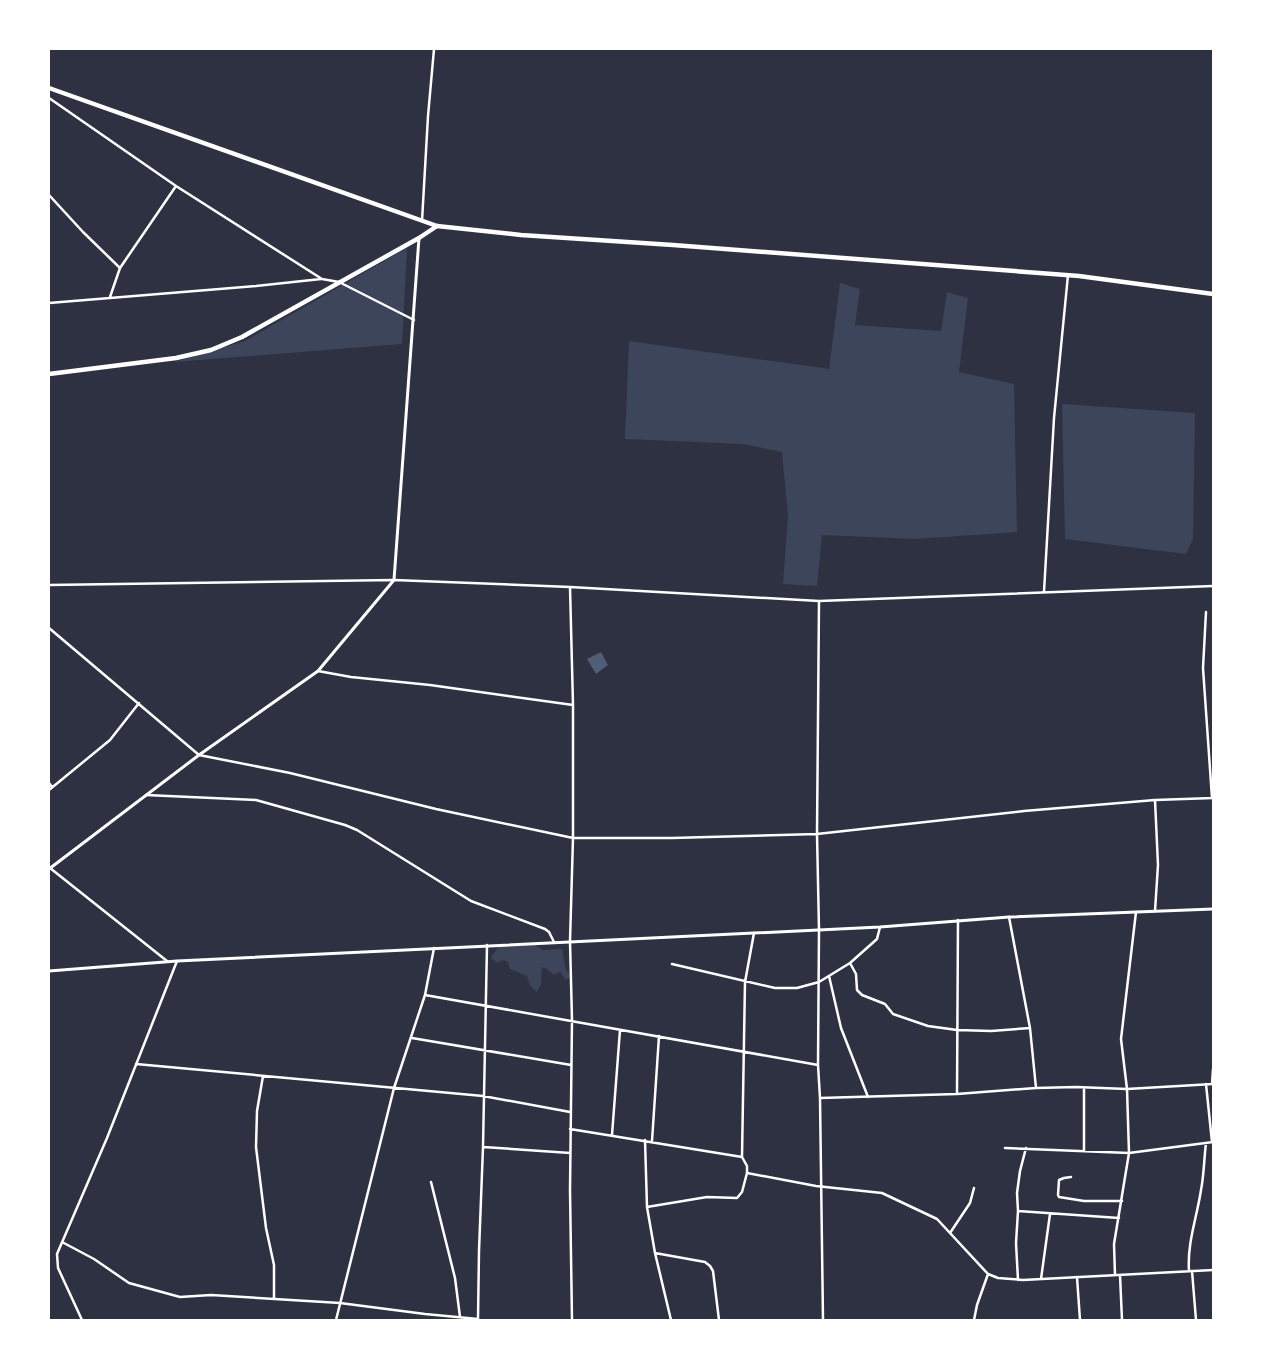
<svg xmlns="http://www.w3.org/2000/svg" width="1262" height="1369" viewBox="0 0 1262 1369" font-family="Rubik,sans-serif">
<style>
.green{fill:#3c4559}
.water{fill:#4f5d75}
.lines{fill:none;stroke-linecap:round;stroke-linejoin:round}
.minor{stroke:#fff;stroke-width:2.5}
.tertiary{stroke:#fff;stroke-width:3}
.primary{stroke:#fff;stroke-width:4.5}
</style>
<rect width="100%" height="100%" fill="#2d3142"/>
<path class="green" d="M 407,248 L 402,344 L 174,362 L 245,341 Z
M 840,283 L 860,289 L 855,325 L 941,331 L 947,292 L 968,298 L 959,372 L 1014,384 L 1017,532 L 916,539 L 822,535 L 817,586 L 783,584 L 788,517 L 782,452 L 743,444 L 625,439 L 629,341 L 829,369 Z
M 1062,404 L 1195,413 L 1193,539 L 1186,554 L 1065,539 Z
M 532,943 L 543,950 L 562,949 L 566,970 L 571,976 L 566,980 L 560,972 L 554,975 L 547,969 L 542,967 L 541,984 L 537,992 L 530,986 L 527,976 L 510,969 L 508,962 L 504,960 L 497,963 L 491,957 L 500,945 Z"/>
<path class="water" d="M 601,652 L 608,665 L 596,674 L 587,659 Z"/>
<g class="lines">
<path class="minor" d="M 49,98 L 176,186 L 322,279 L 339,282 L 414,320
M 49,195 L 83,232 L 120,268
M 422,221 L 428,116 L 434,49
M 110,297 L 120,268 L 176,186
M 49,303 L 256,286 L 321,279
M 49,585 L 394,580 L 570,587 L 819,601 L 1213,586
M 570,587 L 573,705 L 573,838 L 570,941 L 572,1020 L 570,1190 L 572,1320
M 1044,592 L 1054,418 L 1068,275
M 819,601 L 817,834 L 819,930 L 818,1065 L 820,1098 L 823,1320
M 1206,612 L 1203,668 L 1212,798
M 49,628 L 199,755 L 290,773 L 436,809 L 573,838 L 672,838 L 817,834 L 1024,811 L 1155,800 L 1213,798
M 318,671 L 351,677 L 430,685 L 573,705
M 49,783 L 52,787
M 49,790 L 110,740 L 139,703
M 146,795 L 256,800 L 345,825 L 357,830 L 471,901 L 545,929 L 549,932 L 554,942
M 1155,800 L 1158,865 L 1155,911
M 50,868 L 167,961
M 1009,917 L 1030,1028 L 1036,1088
M 754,933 L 745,982 L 742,1157 L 747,1166 L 747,1173 L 816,1186 L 882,1193 L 937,1219 L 988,1274 L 998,1278 L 1023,1280 L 1213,1270
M 850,963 L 856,974 L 857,990 L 862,995 L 885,1004 L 893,1014 L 928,1026 L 957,1030 L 991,1031 L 1030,1028
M 672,964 L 775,988 L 797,988 L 819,982 L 850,963 L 877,939 L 880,927
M 829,976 L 841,1028 L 868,1097
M 425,995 L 818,1065
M 412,1038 L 571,1065
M 136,1064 L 483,1096 L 570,1112
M 263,1076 L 257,1111 L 256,1147 L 266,1228 L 274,1265 L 274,1299
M 1206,1084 L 1212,1142
M 1212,1084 L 1213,1069
M 1084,1088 L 1084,1151
M 957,1094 L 958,920
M 820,1098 L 957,1094 L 1036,1088 L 1076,1087 L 1127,1089 L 1213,1084
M 570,1129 L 742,1157
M 612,1135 L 620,1030
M 645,1140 L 647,1207 L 655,1253 L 671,1320
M 652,1141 L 659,1036
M 483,1147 L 570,1153
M 1005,1148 L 1129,1153 L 1213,1142
M 1071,1177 L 1064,1178 L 1059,1180 L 1058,1195 L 1059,1197 L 1084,1201 L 1122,1201
M 431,1182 L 455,1278 L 460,1317
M 647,1207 L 707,1197 L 737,1198 L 742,1192 L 747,1173
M 1018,1211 L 1119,1218
M 950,1233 L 970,1203 L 974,1188
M 62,1242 L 94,1259 L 129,1283 L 180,1297 L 211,1295 L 340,1303 L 425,1314 L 478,1319
M 655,1253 L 705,1262 L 710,1266 L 713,1271 L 719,1320
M 1189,1271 C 1187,1243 1197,1217 1201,1190 C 1204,1175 1204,1159 1206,1143
M 1192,1271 L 1196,1320
M 1115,1275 L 1114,1244 L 1129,1153 L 1127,1089 L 1121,1039 L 1136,912
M 1120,1275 L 1122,1320
M 1077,1277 L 1080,1320
M 1041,1279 L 1050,1214
M 1018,1280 L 1016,1243 L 1018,1211 L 1017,1193 L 1020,1171 L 1026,1148
M 478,1319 L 479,1251 L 483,1147 L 487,945
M 82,1320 L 58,1268 L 57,1254 L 107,1138 L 177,961
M 336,1320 L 394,1088 L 425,995 L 434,948
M 974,1320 L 977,1305 L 988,1274"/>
<path class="tertiary" d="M 49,869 L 199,755 L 318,671 L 394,580 L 419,238
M 49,971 L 177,961 L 880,927 L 1009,917 L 1213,909"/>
<path class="primary" d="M 49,88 L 437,226 L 521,235 L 673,245 L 1079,276 L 1213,294
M 49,374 L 176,358 L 211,350 L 242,337 L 419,238 L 437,226"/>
</g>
<rect width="1262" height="1369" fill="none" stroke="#ffffff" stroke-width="100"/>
</svg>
